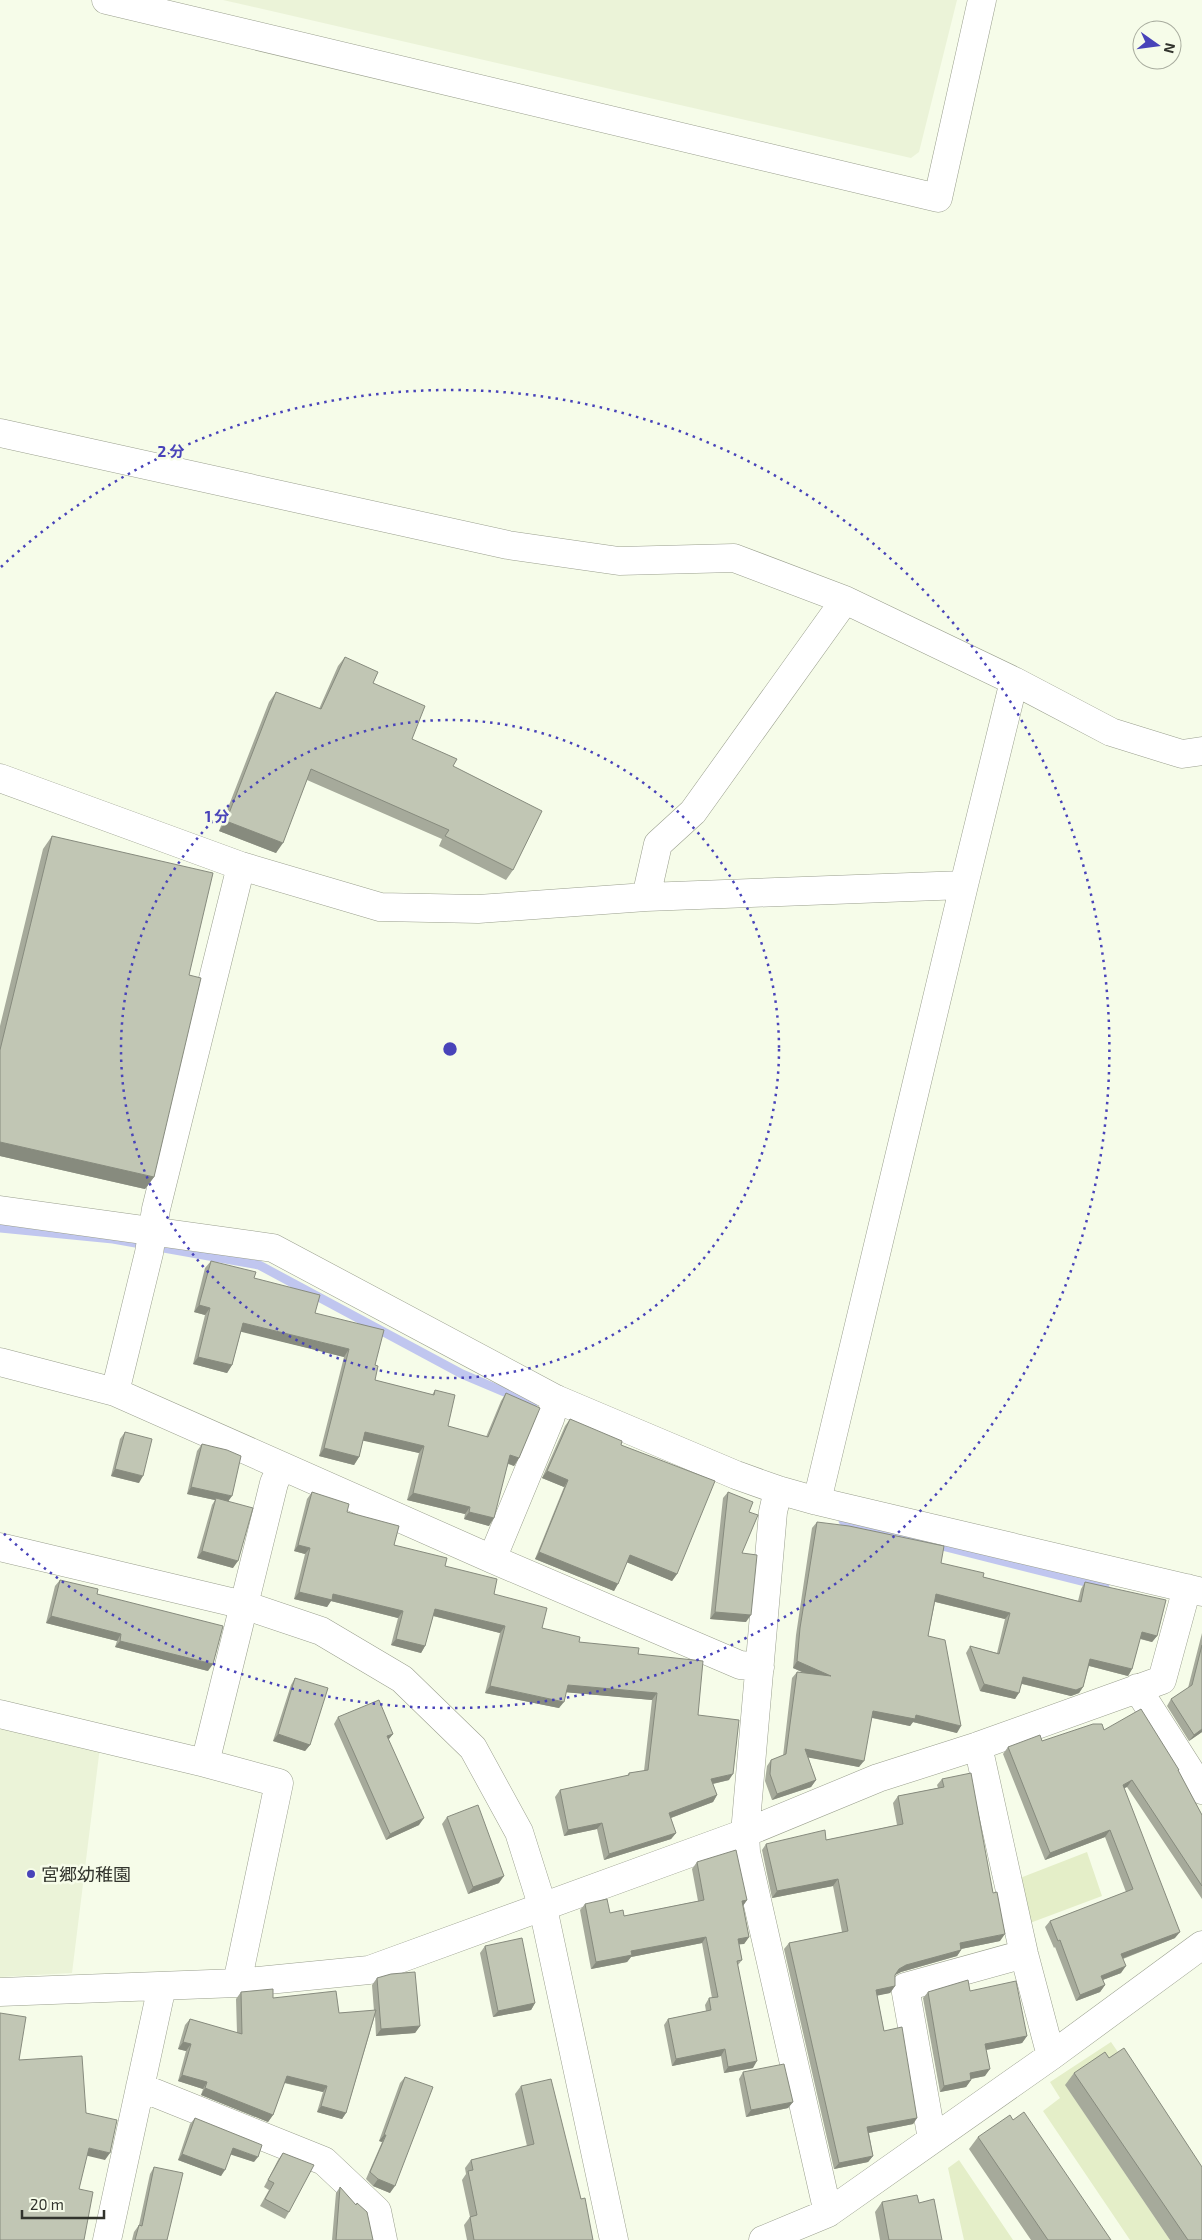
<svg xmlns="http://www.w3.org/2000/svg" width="1202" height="2240" viewBox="0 0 1202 2240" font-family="'Exo 2','Noto Sans JP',sans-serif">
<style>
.built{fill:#ebf3d8}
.green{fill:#e4eec8}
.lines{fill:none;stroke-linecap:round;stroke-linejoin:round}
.stream{stroke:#c0c6ef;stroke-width:9}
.minor-casing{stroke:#9a9f8e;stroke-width:29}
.minor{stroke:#fff;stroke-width:28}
.wall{fill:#a6aa9b}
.shaded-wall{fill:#878b7e}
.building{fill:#c1c6b4;stroke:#878b7e}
.ring{fill:none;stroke:#4843b9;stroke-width:2.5;stroke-dasharray:2.5 5}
.poi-dot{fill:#4843b9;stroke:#f6fce9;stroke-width:2}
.labels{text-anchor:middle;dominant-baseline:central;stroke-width:5;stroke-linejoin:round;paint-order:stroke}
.poi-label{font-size:18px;fill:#32342d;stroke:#f6fce9;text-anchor:start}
.centre{fill:#4843b9;stroke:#f6fce9;stroke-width:2.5}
.ring-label{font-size:15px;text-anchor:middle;font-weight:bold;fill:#4843b9;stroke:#f6fce9;stroke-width:5;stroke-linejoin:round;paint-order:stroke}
</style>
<rect width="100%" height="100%" fill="#f6fce9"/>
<path class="built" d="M 223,0 L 957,0 L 919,152 L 911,158 Z
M 0,1723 L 100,1747 L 72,1973 L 0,1977 Z"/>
<path class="green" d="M 1087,1852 L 1102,1896 L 1030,1923 L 1020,1878 Z
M 1111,2042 L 1120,2055 L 1066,2086 L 1170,2240 L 1130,2240 L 1043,2111 L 1060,2098 L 1050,2082 Z
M 959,2160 L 1013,2240 L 964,2240 L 948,2168 Z"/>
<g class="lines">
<path class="stream" d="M 0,1228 L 113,1239 L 259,1265 L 462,1374 L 533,1404
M 843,1521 L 1105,1587"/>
<g class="minor-casing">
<path id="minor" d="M 106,0 L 938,198 L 982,0
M 0,433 L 508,545 L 619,561 L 734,558 L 845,600 L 1014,681 L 1111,732 L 1182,754 L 1202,751
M 0,778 L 241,866 L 380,907 L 478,909 L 646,897 L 964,885
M 646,897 L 658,844 L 693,812 L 845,600
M 0,1210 L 273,1248 L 556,1399 L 736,1475 L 778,1490 L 817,1501 L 1202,1592
M 0,1362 L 115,1392 L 492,1559 L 740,1665 L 760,1667
M 115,1392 L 149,1253 L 156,1209 L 241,866
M 778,1490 L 773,1512 L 745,1833 L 746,1852 L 828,2213
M 817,1501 L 964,885 L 1014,681
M 0,1547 L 244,1605 L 321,1631 L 402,1679 L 473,1748 L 519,1832 L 543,1908 L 614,2240
M 492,1559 L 550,1419 L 556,1399
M 1137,1688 L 1202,1790
M 0,1714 L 205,1763 L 279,1783 L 237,1983
M 978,1746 L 1024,1954 L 1051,2056
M 205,1763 L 274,1483 L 281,1467
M 0,1992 L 237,1983 L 369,1970 L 745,1833 L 878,1778 L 978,1746 L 1162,1680 L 1187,1588
M 140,2087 L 324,2161 L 377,2211 L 383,2240
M 932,2139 L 905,1987 L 1024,1954
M 107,2240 L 162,1986
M 763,2240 L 828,2213 L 1051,2056 L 1202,1945"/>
</g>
<use href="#minor" class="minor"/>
</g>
<path class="wall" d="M 345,657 L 373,683 L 412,739 L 453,766 L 513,870 L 506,880 L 439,846 L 442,839 L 307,780 L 276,853 L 219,831 L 269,702 L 276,692 L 319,709 L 338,666 Z
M 52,836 L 189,975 L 154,1177 L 145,1189 L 0,1156 L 0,1026 L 43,849 Z
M 211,1261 L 254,1278 L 315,1313 L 375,1365 L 375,1380 L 432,1395 L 435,1390 L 448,1426 L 486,1437 L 501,1401 L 506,1393 L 519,1458 L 514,1466 L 508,1464 L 489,1526 L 464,1519 L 465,1514 L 407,1500 L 419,1453 L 363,1440 L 359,1457 L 354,1465 L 319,1456 L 344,1357 L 241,1331 L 232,1365 L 227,1373 L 193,1364 L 205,1315 L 194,1312 L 205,1268 Z
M 570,1419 L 621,1445 L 677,1574 L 672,1581 L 627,1562 L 614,1591 L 535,1559 L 564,1487 L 542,1478 L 565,1426 Z
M 125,1432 L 139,1483 L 111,1476 L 120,1439 Z
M 202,1444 L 229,1501 L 233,1568 L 197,1558 L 212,1505 L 215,1500 L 187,1494 L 197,1451 Z
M 312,1492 L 347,1512 L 394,1545 L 445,1566 L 494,1594 L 542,1628 L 579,1642 L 638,1654 L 698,1715 L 729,1780 L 713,1784 L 717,1795 L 713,1802 L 671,1818 L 676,1833 L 671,1839 L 604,1860 L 597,1829 L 564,1836 L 555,1797 L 560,1790 L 627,1776 L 629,1773 L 644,1771 L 652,1700 L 566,1692 L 559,1708 L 485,1693 L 500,1633 L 433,1616 L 425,1646 L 421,1653 L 391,1645 L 398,1618 L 331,1601 L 327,1607 L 294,1599 L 305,1554 L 294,1551 L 307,1499 Z
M 728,1492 L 749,1512 L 742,1553 L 746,1622 L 710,1619 L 723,1498 Z
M 817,1522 L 983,1577 L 1078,1601 L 1081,1589 L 1085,1582 L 1157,1636 L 1152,1642 L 1140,1639 L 1132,1669 L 1128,1676 L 1089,1666 L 1083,1687 L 1079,1693 L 1071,1696 L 1022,1684 L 1015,1699 L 980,1691 L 966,1653 L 970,1646 L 997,1653 L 1005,1619 L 935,1602 L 928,1636 L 957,1733 L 913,1722 L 910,1726 L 872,1718 L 859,1767 L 808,1757 L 816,1780 L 811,1787 L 772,1800 L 765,1781 L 767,1766 L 771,1760 L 783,1756 L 792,1678 L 797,1672 L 804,1673 L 793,1668 L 796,1635 L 812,1528 Z
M 60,1580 L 97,1594 L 208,1671 L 115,1647 L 117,1641 L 46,1623 L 55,1586 Z
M 1202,1633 L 1202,1732 L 1189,1741 L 1167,1706 L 1171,1699 L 1188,1688 Z
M 295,1678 L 310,1745 L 305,1751 L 273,1741 L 291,1685 Z
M 338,1717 L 393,1734 L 388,1740 L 419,1825 L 386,1840 L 334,1724 Z
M 1104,1730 L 1179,1770 L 1178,1771 L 1202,1815 L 1202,1899 L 1127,1787 L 1124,1788 L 1175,1938 L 1123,1959 L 1121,1973 L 1103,1980 L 1105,1985 L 1100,1992 L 1076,2001 L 1055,1947 L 1054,1948 L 1045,1927 L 1050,1921 L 1126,1892 L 1105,1837 L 1045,1860 L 1003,1754 L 1008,1747 Z
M 942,1779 L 1000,1941 L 961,1949 L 961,1950 L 957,1956 L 901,1972 L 895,1975 L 895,1986 L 890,1993 L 877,1995 L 884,2031 L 917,2118 L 913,2124 L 869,2133 L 873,2156 L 868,2162 L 834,2169 L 784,1949 L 789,1943 L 842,1932 L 833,1886 L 772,1898 L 762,1850 L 766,1844 L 826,1840 L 897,1825 L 893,1803 L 898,1796 L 938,1788 L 937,1785 Z
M 447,1817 L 499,1883 L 468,1894 L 442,1824 Z
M 697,1862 L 747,1900 L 743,1906 L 749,1937 L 744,1944 L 739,1944 L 742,1960 L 738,1965 L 753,2068 L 724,2073 L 721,2056 L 672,2066 L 664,2025 L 668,2019 L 706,2011 L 705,2005 L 709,1998 L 712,1998 L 702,1943 L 631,1957 L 627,1962 L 591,1969 L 580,1910 L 585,1904 L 610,1913 L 624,1916 L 698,1901 L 692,1869 Z
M 485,1946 L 535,2003 L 531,2010 L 493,2017 L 480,1953 Z
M 377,1978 L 420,2026 L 415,2033 L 376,2036 L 375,2015 L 346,2113 L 342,2119 L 317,2112 L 323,2092 L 284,2083 L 273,2115 L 268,2122 L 201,2095 L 203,2089 L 178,2081 L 186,2051 L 178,2049 L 185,2025 L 190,2019 L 237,2033 L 236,1999 L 241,1992 L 273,1998 L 339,2013 L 374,2011 L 372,1985 Z
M 970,1991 L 1027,2036 L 1022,2043 L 986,2050 L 985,2076 L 971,2079 L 971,2080 L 966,2087 L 940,2092 L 923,1998 L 928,1992 Z
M 1109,2058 L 1202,2240 L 1170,2240 L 1065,2085 L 1074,2073 Z
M 743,2072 L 793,2102 L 788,2108 L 746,2117 L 739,2079 Z
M 405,2077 L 390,2193 L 373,2186 L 366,2179 L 382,2142 L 379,2141 L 400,2083 Z
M 521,2086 L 581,2199 L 593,2240 L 467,2240 L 464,2225 L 470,2217 L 462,2180 L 466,2174 L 465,2168 L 471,2160 L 527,2146 L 515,2094 Z
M 195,2118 L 254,2162 L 231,2154 L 221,2176 L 178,2160 L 190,2124 Z
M 1013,2120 L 1111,2240 L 1031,2240 L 969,2149 L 978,2137 Z
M 283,2153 L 289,2212 L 285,2219 L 260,2206 L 269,2190 L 264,2187 L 278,2160 Z
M 154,2167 L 167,2240 L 132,2240 L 134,2232 L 139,2225 L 150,2174 Z
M 340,2187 L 373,2240 L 332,2240 L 336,2193 Z
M 882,2202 L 919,2203 L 942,2240 L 880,2240 L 875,2212 Z"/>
<path class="shaded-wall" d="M 226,821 L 283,843 L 276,853 L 219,831 Z
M 0,1142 L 154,1177 L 145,1189 L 0,1156 Z
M 199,1305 L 210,1308 L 205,1315 L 194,1312 Z
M 243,1323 L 349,1349 L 344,1357 L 238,1331 Z
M 198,1357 L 232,1365 L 227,1373 L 193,1364 Z
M 365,1432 L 424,1446 L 419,1453 L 360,1440 Z
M 324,1448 L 359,1457 L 354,1465 L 319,1456 Z
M 510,1455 L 519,1458 L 514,1466 L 505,1462 Z
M 115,1469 L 143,1476 L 139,1483 L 111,1476 Z
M 547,1471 L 568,1480 L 564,1487 L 542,1478 Z
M 191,1487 L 232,1496 L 227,1503 L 216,1498 L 215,1500 L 187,1494 Z
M 413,1493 L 470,1507 L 465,1514 L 407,1500 Z
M 469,1512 L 494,1518 L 489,1526 L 464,1519 Z
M 298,1545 L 310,1548 L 305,1554 L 294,1551 Z
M 202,1551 L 238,1561 L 233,1568 L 197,1558 Z
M 539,1552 L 618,1584 L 614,1591 L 535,1559 Z
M 630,1555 L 677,1574 L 672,1581 L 626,1562 Z
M 299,1592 L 333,1594 L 403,1611 L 398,1618 L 331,1601 L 327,1607 L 294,1599 Z
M 936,1594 L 1010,1613 L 1005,1619 L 932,1601 Z
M 435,1609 L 505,1626 L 500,1633 L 430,1615 Z
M 715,1612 L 751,1615 L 746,1622 L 710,1619 Z
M 51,1616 L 121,1634 L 117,1641 L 46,1623 Z
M 1142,1632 L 1157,1636 L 1152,1642 L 1138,1638 Z
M 396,1639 L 425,1646 L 421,1653 L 391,1645 Z
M 120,1641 L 213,1664 L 208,1671 L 115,1647 Z
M 1090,1659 L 1132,1669 L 1128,1676 L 1086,1665 Z
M 797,1661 L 831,1676 L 826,1682 L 793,1668 Z
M 1023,1677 L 1083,1687 L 1079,1693 L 1071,1696 L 1019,1683 Z
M 984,1684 L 1019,1693 L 1015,1699 L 980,1691 Z
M 568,1685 L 657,1693 L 652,1700 L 563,1692 Z
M 490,1686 L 564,1702 L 559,1708 L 485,1693 Z
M 873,1711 L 916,1715 L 961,1726 L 957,1733 L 913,1722 L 910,1726 L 869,1717 Z
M 1202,1729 L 1202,1732 L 1189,1741 L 1194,1735 Z
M 278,1734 L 310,1745 L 305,1751 L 273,1741 Z
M 393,1734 L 388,1740 L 387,1736 Z
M 805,1749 L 864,1761 L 859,1767 L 800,1756 Z
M 733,1774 L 729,1780 L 707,1785 L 711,1779 Z
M 816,1780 L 811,1787 L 772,1800 L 777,1794 Z
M 1132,1780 L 1127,1787 L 1118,1791 L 1123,1785 Z
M 717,1795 L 713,1802 L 665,1820 L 669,1813 Z
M 424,1818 L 419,1825 L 386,1840 L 390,1834 Z
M 602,1823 L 597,1829 L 564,1836 L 568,1830 Z
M 1110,1830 L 1105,1837 L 1045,1860 L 1050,1853 Z
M 676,1833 L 671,1839 L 604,1860 L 609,1854 Z
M 504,1876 L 499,1883 L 468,1894 L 473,1887 Z
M 838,1879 L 833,1886 L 772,1898 L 777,1891 Z
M 747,1900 L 742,1907 L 742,1901 Z
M 1180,1932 L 1175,1938 L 1116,1961 L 1121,1954 Z
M 1005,1934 L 1000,1941 L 956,1950 L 960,1943 Z
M 706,1937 L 702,1943 L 631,1957 L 627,1962 L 591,1969 L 596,1962 L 631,1951 Z
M 749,1937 L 744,1944 L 733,1945 L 738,1939 Z
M 961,1950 L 957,1956 L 901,1972 L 895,1975 L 899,1969 L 906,1965 Z
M 1126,1966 L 1121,1973 L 1097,1982 L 1101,1976 Z
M 1105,1985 L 1100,1992 L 1076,2001 L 1080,1995 Z
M 895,1986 L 890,1993 L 871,1997 L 876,1990 Z
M 535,2003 L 531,2010 L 493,2017 L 498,2011 Z
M 420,2026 L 415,2033 L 376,2036 L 381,2029 Z
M 1027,2036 L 1022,2043 L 980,2051 L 985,2044 Z
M 183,2042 L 191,2044 L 186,2051 L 178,2049 Z
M 725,2049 L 721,2056 L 672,2066 L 676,2059 Z
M 757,2061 L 753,2068 L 724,2073 L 728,2067 Z
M 990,2069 L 985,2076 L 965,2080 L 970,2073 Z
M 182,2075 L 207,2082 L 203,2089 L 178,2081 Z
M 287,2076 L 327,2086 L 323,2092 L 282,2082 Z
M 971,2080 L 966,2087 L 940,2092 L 944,2086 Z
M 205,2088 L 273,2115 L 268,2122 L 201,2095 Z
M 793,2102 L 788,2108 L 746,2117 L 751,2110 Z
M 321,2106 L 346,2113 L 342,2119 L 317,2112 Z
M 917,2118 L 913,2124 L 863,2134 L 867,2127 Z
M 384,2135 L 386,2135 L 382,2142 L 379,2141 Z
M 89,2148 L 110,2153 L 105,2160 L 84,2155 Z
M 233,2148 L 258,2157 L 254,2162 L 229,2154 Z
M 182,2154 L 225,2170 L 221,2176 L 178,2160 Z
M 873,2156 L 868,2162 L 834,2169 L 839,2163 Z
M 378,2179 L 395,2186 L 390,2193 L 373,2186 Z"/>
<path class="building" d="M 345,657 L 378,672 L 373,683 L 425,706 L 412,739 L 457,759 L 453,766 L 542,811 L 513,870 L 445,836 L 449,830 L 311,769 L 283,843 L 226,821 L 276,692 L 321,709 Z
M 52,836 L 213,873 L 189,975 L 201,978 L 154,1177 L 0,1142 L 0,1050 Z
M 211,1261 L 256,1272 L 254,1278 L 320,1295 L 315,1313 L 384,1330 L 375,1365 L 378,1366 L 375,1380 L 434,1395 L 435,1390 L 455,1395 L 448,1426 L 488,1437 L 506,1393 L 540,1408 L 519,1458 L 510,1455 L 494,1518 L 469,1512 L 470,1507 L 413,1493 L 424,1446 L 365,1432 L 359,1457 L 324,1448 L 349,1349 L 243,1323 L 232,1365 L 198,1357 L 210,1308 L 199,1305 Z
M 570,1419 L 622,1441 L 621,1445 L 715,1481 L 677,1574 L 630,1555 L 618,1584 L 539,1552 L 568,1480 L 547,1471 Z
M 125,1432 L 152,1439 L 143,1476 L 115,1469 Z
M 202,1444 L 227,1450 L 241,1456 L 232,1496 L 191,1487 Z
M 312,1492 L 349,1504 L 347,1512 L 399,1526 L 394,1545 L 447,1558 L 445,1566 L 497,1579 L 494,1594 L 547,1608 L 542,1628 L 580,1637 L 579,1642 L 639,1648 L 638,1654 L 703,1661 L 698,1715 L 739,1720 L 733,1774 L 711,1779 L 717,1795 L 669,1813 L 676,1833 L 609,1854 L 602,1823 L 568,1830 L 560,1790 L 629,1775 L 629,1773 L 648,1770 L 657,1693 L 568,1685 L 564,1702 L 490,1686 L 505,1626 L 435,1609 L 425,1646 L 396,1639 L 403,1611 L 333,1594 L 332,1600 L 299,1592 L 310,1548 L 298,1545 Z
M 728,1492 L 753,1502 L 749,1512 L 758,1515 L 742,1553 L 757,1555 L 751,1615 L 715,1612 Z
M 216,1498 L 253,1508 L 238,1561 L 202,1551 Z
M 817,1522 L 849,1526 L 944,1546 L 941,1563 L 984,1573 L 983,1577 L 1081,1602 L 1085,1582 L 1166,1600 L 1157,1636 L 1142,1632 L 1132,1669 L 1090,1659 L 1083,1687 L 1076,1690 L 1023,1677 L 1019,1693 L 984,1684 L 970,1646 L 999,1654 L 1010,1613 L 936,1594 L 928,1636 L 945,1640 L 961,1726 L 916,1715 L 915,1719 L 873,1711 L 864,1761 L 805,1749 L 816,1780 L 777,1794 L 770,1774 L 771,1760 L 786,1754 L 797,1672 L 831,1676 L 797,1661 L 800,1628 Z
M 60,1580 L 98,1589 L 97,1594 L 223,1626 L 213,1664 L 120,1641 L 121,1634 L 51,1616 Z
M 1202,1645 L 1202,1729 L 1194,1735 L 1171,1699 L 1192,1685 Z
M 295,1678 L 328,1688 L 310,1745 L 278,1734 Z
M 379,1700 L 393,1734 L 387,1736 L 424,1818 L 390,1834 L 338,1717 Z
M 1141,1709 L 1179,1770 L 1178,1770 L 1202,1815 L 1202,1886 L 1132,1780 L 1123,1785 L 1180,1932 L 1121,1954 L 1126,1966 L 1101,1976 L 1105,1985 L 1080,1995 L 1060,1940 L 1058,1941 L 1050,1921 L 1133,1889 L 1110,1830 L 1050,1853 L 1008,1747 L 1040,1735 L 1042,1741 L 1093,1724 L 1102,1724 L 1104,1730 Z
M 971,1773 L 993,1893 L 997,1892 L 1005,1934 L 960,1943 L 961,1950 L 906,1965 L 899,1969 L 895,1975 L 895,1986 L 876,1990 L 884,2031 L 902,2027 L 917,2118 L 867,2127 L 873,2156 L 839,2163 L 789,1943 L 848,1931 L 838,1879 L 777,1891 L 766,1844 L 825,1830 L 826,1840 L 903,1824 L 898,1796 L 944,1787 L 942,1779 Z
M 478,1805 L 504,1876 L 473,1887 L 447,1817 Z
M 736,1850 L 747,1900 L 742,1901 L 749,1937 L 738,1939 L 742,1960 L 737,1961 L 757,2061 L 728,2067 L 725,2049 L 676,2059 L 668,2019 L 711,2010 L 709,1998 L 718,1997 L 706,1937 L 631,1951 L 632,1955 L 596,1962 L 585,1904 L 607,1899 L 610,1913 L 623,1910 L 624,1916 L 704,1900 L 697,1862 Z
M 522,1938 L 535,2003 L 498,2011 L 485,1946 Z
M 415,1972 L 420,2026 L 381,2029 L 377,1978 L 391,1974 Z
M 968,1980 L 970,1991 L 1016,1981 L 1027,2036 L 985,2044 L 990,2069 L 970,2073 L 971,2080 L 944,2086 L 928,1992 Z
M 273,1989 L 273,1998 L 336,1991 L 339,2013 L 376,2010 L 346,2113 L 321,2106 L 327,2086 L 287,2076 L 273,2115 L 205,2088 L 207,2082 L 182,2075 L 191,2044 L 183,2042 L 190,2019 L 242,2034 L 241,1992 Z
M 0,2013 L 26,2017 L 19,2060 L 82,2056 L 86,2113 L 117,2120 L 110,2153 L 89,2148 L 79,2189 L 93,2192 L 84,2240 L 0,2240 Z
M 1124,2048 L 1202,2167 L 1202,2240 L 1188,2240 L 1074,2073 L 1105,2052 L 1109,2058 Z
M 784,2064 L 793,2102 L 751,2110 L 743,2072 Z
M 405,2077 L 433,2087 L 395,2186 L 378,2179 L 370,2172 L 386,2135 L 384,2135 Z
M 551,2079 L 581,2199 L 585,2198 L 593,2240 L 474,2240 L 470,2217 L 477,2215 L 468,2171 L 473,2170 L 471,2160 L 534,2144 L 521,2086 Z
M 1024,2112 L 1111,2240 L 1048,2240 L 978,2137 L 1010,2115 L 1013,2120 Z
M 195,2118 L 262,2145 L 258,2157 L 233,2148 L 225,2170 L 182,2154 Z
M 283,2153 L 314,2165 L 289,2212 L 265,2199 L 274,2183 L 268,2180 Z
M 154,2167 L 183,2173 L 167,2240 L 135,2240 L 139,2225 L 142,2226 Z
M 340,2187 L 356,2205 L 357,2203 L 367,2212 L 373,2240 L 336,2240 Z
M 917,2195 L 919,2203 L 934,2199 L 942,2240 L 889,2240 L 882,2202 Z"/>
<g class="ring">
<circle cx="450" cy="1049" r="329"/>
<path d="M1 567A659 659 0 1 1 1 1531"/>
</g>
<circle class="poi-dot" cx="31" cy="1874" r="5"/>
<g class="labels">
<g class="poi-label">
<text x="41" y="1874">宮郷幼稚園</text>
</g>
</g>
<circle cx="450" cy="1049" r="8" class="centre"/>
<g class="ring-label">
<text x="171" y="457">2 分</text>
<text x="217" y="822">1 分</text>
</g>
<g transform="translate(1157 45) rotate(104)"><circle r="24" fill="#f6fce9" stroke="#a8ac9e"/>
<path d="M0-4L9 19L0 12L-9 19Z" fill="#4843b9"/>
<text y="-8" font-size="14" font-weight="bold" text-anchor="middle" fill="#32342d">N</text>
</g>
<path d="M22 2210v8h82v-8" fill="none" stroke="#32342d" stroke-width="2.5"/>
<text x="30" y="2210" font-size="15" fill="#32342d" stroke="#f6fce9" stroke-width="4" paint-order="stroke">20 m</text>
</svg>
